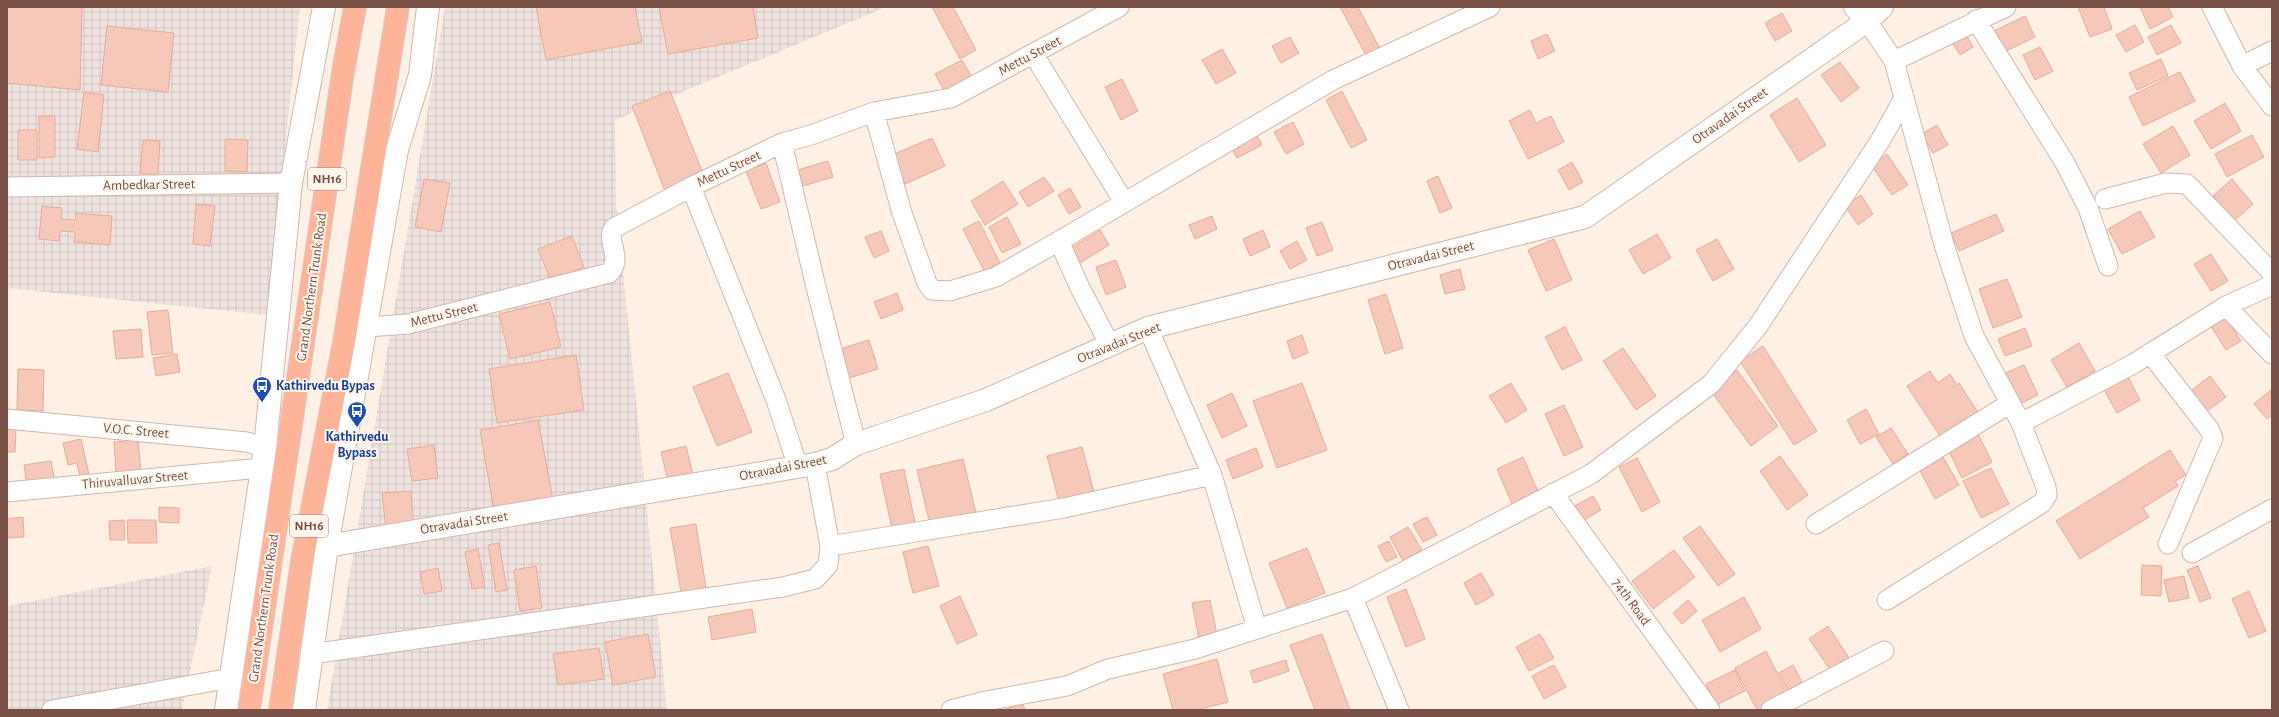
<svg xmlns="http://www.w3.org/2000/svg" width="2279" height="717" viewBox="0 0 2279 717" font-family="'Alegreya Sans',sans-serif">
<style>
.industrial{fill:url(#industrial-grid)}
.building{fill:#f6c8ba;stroke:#eaaa98}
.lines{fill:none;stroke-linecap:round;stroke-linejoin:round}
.minor-casing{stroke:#d3b7ac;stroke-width:21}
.tertiary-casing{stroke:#d3b7ac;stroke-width:24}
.trunk-casing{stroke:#d9cecb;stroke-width:24}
.minor{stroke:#fff;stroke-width:19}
.tertiary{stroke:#fff;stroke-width:22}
.trunk{stroke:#feb498;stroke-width:22}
.labels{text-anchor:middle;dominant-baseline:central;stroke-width:4;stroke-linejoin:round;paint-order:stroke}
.shield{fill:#fff5ec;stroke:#a18278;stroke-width:1}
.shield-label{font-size:13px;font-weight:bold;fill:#795147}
.street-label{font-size:14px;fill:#795147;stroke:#fff5ec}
.transit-label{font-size:14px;font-weight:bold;fill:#164399;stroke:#fff5ec;text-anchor:start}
</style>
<defs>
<pattern id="industrial-grid" width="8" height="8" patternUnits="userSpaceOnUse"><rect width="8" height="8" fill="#eee4df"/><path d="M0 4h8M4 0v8" fill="none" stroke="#d0c5c1"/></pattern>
</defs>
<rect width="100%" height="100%" fill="#fef0e4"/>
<path class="industrial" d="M 7,7 L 300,7 L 267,315 L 7,288 Z
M 445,7 L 886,7 L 615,120 L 616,202 L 667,710 L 327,710 Z
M 212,566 L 182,710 L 7,710 L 7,606 Z"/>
<path class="building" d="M 7,7 L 82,7 L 80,90 L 7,83 Z
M 536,7 L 635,7 L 642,42 L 546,60 Z
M 659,7 L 753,7 L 758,38 L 668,54 Z
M 932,7 L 953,7 L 976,50 L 960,59 Z
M 1340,7 L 1358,7 L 1380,49 L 1367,57 Z
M 2078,7 L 2104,7 L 2112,29 L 2090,37 Z
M 2140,7 L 2168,7 L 2173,17 L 2150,29 Z
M 1782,13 L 1792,31 L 1775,41 L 1765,23 Z
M 2025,16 L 2035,37 L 2004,52 L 1994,31 Z
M 2135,25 L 2144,42 L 2126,52 L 2116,35 Z
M 2171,25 L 2181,43 L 2157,55 L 2148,37 Z
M 107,26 L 174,33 L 168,92 L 101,85 Z
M 1964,31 L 1973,47 L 1960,55 L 1950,39 Z
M 1547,34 L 1555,51 L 1538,59 L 1531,41 Z
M 1290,37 L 1299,53 L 1281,63 L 1272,46 Z
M 2040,47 L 2053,71 L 2035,80 L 2023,55 Z
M 1222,49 L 1236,73 L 1216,84 L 1202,60 Z
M 2161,59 L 2168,76 L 2137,90 L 2129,73 Z
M 962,60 L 973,79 L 946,94 L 935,74 Z
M 1840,62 L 1859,88 L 1841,102 L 1821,75 Z
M 2180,72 L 2195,101 L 2143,126 L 2129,97 Z
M 1122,79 L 1138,111 L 1121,120 L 1105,87 Z
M 670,91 L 704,176 L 665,191 L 632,106 Z
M 1342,91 L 1367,140 L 1351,148 L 1326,100 Z
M 84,92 L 104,95 L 98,152 L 77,149 Z
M 1797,98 L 1826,145 L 1799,162 L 1770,115 Z
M 2225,103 L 2241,131 L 2211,149 L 2194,121 Z
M 1530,110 L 1536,123 L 1551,116 L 1564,142 L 1528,159 L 1509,121 Z
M 39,116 L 55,116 L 55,157 L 39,158 Z
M 1293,122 L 1304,144 L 1286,154 L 1274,132 Z
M 1937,125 L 1948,145 L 1933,153 L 1922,134 Z
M 2173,126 L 2190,155 L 2161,173 L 2143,144 Z
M 18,130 L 37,130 L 37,160 L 18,160 Z
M 1255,132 L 1262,145 L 1237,158 L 1230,145 Z
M 2252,135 L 2264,157 L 2227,177 L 2215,154 Z
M 932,138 L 945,166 L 905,184 L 892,155 Z
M 225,139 L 248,140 L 247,172 L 225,171 Z
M 143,140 L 160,141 L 158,175 L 140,173 Z
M 1887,154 L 1908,185 L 1892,195 L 1871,165 Z
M 828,161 L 833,177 L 803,186 L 798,170 Z
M 1572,162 L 1583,182 L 1569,190 L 1558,170 Z
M 766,163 L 780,202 L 761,209 L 746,171 Z
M 1438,176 L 1452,208 L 1440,213 L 1427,181 Z
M 1044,177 L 1054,191 L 1028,207 L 1019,192 Z
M 424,179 L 450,183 L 441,232 L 415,227 Z
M 2232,179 L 2253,204 L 2234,221 L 2213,196 Z
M 1003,181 L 1018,204 L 985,225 L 971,201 Z
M 1070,188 L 1081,207 L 1069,214 L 1058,195 Z
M 1861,195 L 1873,214 L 1858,225 L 1845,206 Z
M 196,204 L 215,206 L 210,246 L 193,244 Z
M 42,206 L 62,208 L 61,219 L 75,220 L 76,213 L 112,216 L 110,245 L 74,242 L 75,232 L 60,231 L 59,241 L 39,239 Z
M 2140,211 L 2155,237 L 2122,254 L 2108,229 Z
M 1996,214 L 2004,231 L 1959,251 L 1951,233 Z
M 1212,216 L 1217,229 L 1195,239 L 1189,225 Z
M 1007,217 L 1021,244 L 1002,253 L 989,227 Z
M 979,221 L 1000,263 L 984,271 L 963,229 Z
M 1322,222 L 1333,250 L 1317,256 L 1306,228 Z
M 1100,230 L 1109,245 L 1080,263 L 1071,248 Z
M 1263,230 L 1270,247 L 1250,256 L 1243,239 Z
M 881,231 L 889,251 L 874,258 L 865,237 Z
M 1657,234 L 1671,258 L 1643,274 L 1629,250 Z
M 572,236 L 584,267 L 551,280 L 538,249 Z
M 1554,239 L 1572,280 L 1546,291 L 1528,250 Z
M 1717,239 L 1734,269 L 1713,281 L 1696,250 Z
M 1297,241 L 1307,260 L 1290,269 L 1280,251 Z
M 2211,254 L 2228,281 L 2211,291 L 2194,264 Z
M 1116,260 L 1126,287 L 1106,295 L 1096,267 Z
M 1460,269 L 1465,289 L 1445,294 L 1440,275 Z
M 2007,279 L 2022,317 L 1993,328 L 1979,289 Z
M 897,293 L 903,310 L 881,319 L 874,302 Z
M 1386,294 L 1403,348 L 1385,354 L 1368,300 Z
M 550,302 L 561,347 L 510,359 L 499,314 Z
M 168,310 L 173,353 L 152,355 L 147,312 Z
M 2225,316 L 2241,341 L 2226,350 L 2210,325 Z
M 1565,327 L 1582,360 L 1562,370 L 1545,337 Z
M 2025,328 L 2032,346 L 2005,356 L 1998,339 Z
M 141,329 L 143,357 L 116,359 L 113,331 Z
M 1302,335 L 1308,353 L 1293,359 L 1287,341 Z
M 869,340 L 878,369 L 849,378 L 840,349 Z
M 2079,343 L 2095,371 L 2067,387 L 2051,360 Z
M 1763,346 L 1817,431 L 1794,445 L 1740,361 Z
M 1623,348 L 1656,396 L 1636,410 L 1603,361 Z
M 177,354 L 180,372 L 156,376 L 153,358 Z
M 576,355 L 584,410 L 497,423 L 489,369 Z
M 2024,365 L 2038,395 L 2017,405 L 2003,374 Z
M 18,369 L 44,370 L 43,411 L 17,410 Z
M 1737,370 L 1778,426 L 1751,446 L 1710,390 Z
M 1930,371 L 1938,383 L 1950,374 L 1957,385 L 1959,383 L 1979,414 L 1942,439 L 1907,386 Z
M 728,373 L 752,432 L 717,446 L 693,387 Z
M 2127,375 L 2140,400 L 2117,413 L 2103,388 Z
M 2210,376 L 2226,397 L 2203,414 L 2187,394 Z
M 1302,383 L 1327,450 L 1277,468 L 1253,401 Z
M 1511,383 L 1527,410 L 1506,423 L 1489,396 Z
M 2271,390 L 2272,415 L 2267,419 L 2254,404 Z
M 1232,393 L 1247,426 L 1222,438 L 1207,405 Z
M 1564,405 L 1583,447 L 1564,456 L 1545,414 Z
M 1866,409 L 1879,434 L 1860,444 L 1847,420 Z
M 538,420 L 554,505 L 495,516 L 480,430 Z
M 1891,428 L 1908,454 L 1893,464 L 1876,437 Z
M 7,429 L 16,429 L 15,452 L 7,452 Z
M 1977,432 L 1992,462 L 1962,478 L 1947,447 Z
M 81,439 L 89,475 L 80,477 L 77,463 L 68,465 L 63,443 Z
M 138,440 L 141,472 L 116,474 L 114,442 Z
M 434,445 L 438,478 L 412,481 L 407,449 Z
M 686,446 L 694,479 L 669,485 L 661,452 Z
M 1082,447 L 1095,496 L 1060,505 L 1047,456 Z
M 1256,448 L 1263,467 L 1233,479 L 1226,460 Z
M 2170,450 L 2186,475 L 2175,481 L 2178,486 L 2143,508 L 2149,517 L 2080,559 L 2056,521 Z
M 1940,452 L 1959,485 L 1935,499 L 1917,465 Z
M 1780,456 L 1808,495 L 1787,510 L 1760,471 Z
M 1523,457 L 1539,494 L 1513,506 L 1497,469 Z
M 1637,458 L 1660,502 L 1642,512 L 1619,467 Z
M 963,459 L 976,513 L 930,524 L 917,470 Z
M 51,461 L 55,482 L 27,486 L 24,465 Z
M 1991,468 L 2009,504 L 1981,518 L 1963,481 Z
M 904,469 L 915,523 L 892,528 L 880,474 Z
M 411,491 L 414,528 L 386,530 L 382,493 Z
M 1593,496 L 1601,510 L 1581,522 L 1573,507 Z
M 159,507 L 179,508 L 179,523 L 159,522 Z
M 23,517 L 24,537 L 7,538 L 7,519 Z
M 1427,517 L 1437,535 L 1423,542 L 1413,524 Z
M 124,520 L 125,540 L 110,540 L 109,521 Z
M 127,520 L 156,520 L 157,543 L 128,543 Z
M 696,524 L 707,594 L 682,598 L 670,528 Z
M 1700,526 L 1735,574 L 1718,586 L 1683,538 Z
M 1408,527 L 1422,550 L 1403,561 L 1390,537 Z
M 1389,541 L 1397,557 L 1386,562 L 1378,546 Z
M 499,543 L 507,590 L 496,592 L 488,545 Z
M 928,546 L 939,586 L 913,593 L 903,552 Z
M 1307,548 L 1325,593 L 1287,608 L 1269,563 Z
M 478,549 L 485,587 L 472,589 L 465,552 Z
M 1674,550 L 1695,577 L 1653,609 L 1632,581 Z
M 2142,565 L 2162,566 L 2161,596 L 2141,595 Z
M 536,566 L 542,608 L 520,611 L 514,570 Z
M 2198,566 L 2211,598 L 2200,602 L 2187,570 Z
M 438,568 L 442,591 L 424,594 L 420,572 Z
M 1481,573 L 1494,595 L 1476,605 L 1464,583 Z
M 2184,576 L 2189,598 L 2169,602 L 2164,580 Z
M 1406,589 L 1425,639 L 1406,647 L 1387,597 Z
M 2249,591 L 2266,631 L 2249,638 L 2232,599 Z
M 960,596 L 977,635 L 957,644 L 940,606 Z
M 1744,597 L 1761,629 L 1720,652 L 1702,620 Z
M 1210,600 L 1217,635 L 1199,639 L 1192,603 Z
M 1688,600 L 1697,611 L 1682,624 L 1673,613 Z
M 752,609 L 756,632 L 712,640 L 708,617 Z
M 1828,626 L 1849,658 L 1831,671 L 1809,639 Z
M 648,634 L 656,677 L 613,685 L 605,642 Z
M 1322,634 L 1350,710 L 1315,710 L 1290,645 Z
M 1540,634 L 1554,658 L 1529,671 L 1516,647 Z
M 599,648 L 604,679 L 558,685 L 553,654 Z
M 1766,651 L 1789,696 L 1761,710 L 1757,710 L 1735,668 Z
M 1217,659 L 1228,702 L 1197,710 L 1173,710 L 1163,674 Z
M 1286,660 L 1289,671 L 1254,683 L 1250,671 Z
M 1554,665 L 1566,687 L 1544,699 L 1532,676 Z
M 1793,665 L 1802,682 L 1788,690 L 1779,673 Z
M 1735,670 L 1745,691 L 1716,705 L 1706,684 Z
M 1023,704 L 1025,710 L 1003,710 Z"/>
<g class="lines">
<g class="minor-casing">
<path id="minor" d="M 2212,7 L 2242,66 L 2272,106
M 1976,20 L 2065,163 L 2088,208 L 2108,266
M 1867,21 L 1894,61 L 1945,248 L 1974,336 L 2021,423 L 2133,364 L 2226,306 L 2272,285
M 1034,55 L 1124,202
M 1894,61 L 2006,7
M 2242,66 L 2272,51
M 874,112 L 902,213 L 927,283 L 932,290 L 950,291 L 996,277 L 1059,241 L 1333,80 L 1490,7
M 782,143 L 815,283 L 856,444
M 7,187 L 291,183
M 691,187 L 776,400 L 798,467
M 2105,199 L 2166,183 L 2187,184 L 2272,273
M 1059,241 L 1080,288 L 1110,345
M 2226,306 L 2272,354
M 367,327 L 408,324 L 609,273 C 624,259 605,240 614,228 L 691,187 L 782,143 L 811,135 L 874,112 L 951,98 L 1119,7
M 1148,328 L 1212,475 L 1257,629
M 2150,353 L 2209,429 L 2213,438 L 2168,544
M 7,419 L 247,442 L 265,448
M 7,492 L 262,468
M 1553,493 L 1710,710
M 1816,524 L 2009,404
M 830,546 L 1064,508 L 1212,475
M 2192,553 L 2272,509
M 1353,598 L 1591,474 L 1711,384 L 1758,326 L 1880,141 L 1903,100
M 1887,600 L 2042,503 L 2047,495 L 2046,487 L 2021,423
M 311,654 L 783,587 L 815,579 L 828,565 L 830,546 L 815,464
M 52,710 L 231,678
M 951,710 L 986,701 L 1067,686 L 1108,669 L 1195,649 L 1353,598 L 1399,710
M 1771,710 L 1884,651"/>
</g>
<g class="tertiary-casing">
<path id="tertiary" d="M 1855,7 L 1867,21
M 327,546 L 815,464 L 832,459 L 856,444 L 986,400 L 1148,328 L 1585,217 L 1867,21 L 1882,7
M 226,710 L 265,448 L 291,183 L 324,7
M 304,710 L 327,546 L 397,150 L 420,75 L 428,7"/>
</g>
<g class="trunk-casing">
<path id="trunk" d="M 249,710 L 343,72 L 355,7
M 280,710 L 302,561 L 344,342 L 398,7"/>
</g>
<use href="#minor" class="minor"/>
<use href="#tertiary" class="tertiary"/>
<use href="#trunk" class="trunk"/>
</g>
<defs>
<g id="bus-pin" transform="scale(1)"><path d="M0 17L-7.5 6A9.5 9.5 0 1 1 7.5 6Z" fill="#1a4fb4" stroke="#fff5ec"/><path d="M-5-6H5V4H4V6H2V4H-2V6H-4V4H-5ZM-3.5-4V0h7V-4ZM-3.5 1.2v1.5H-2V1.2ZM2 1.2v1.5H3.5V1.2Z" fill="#fff"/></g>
</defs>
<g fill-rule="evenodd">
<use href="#bus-pin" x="262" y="386"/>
<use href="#bus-pin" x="357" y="411"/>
</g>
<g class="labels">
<g class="shield">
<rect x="308" y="168" width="38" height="22" rx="3"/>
<rect x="290" y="515" width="38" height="22" rx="3"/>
</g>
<g class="shield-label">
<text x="327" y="179">NH16</text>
<text x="309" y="526">NH16</text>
</g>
<g class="street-label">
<text transform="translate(1030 56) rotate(-28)">Mettu Street</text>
<text transform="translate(1730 116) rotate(-35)">Otravadai Street</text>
<text transform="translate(729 169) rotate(-25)">Mettu Street</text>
<text transform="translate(149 185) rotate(-1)">Ambedkar Street</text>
<text transform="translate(1431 256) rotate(-14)">Otravadai Street</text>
<text transform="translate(312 287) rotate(-82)">Grand Northern Trunk Road</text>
<text transform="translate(444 315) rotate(-14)">Mettu Street</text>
<text transform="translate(1119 343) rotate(-22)">Otravadai Street</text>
<text transform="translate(136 431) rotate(5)">V.O.C. Street</text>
<text transform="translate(783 468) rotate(-11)">Otravadai Street</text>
<text transform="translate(135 480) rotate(-5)">Thiruvalluvar Street</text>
<text transform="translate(464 523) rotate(-9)">Otravadai Street</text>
<text transform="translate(1631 602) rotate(54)">74th Road</text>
<text transform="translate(264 608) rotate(-82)">Grand Northern Trunk Road</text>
</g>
<g class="transit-label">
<text x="276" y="386">Kathirvedu Bypas</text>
<text x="357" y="437" text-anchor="middle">Kathirvedu<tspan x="357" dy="16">Bypass</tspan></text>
</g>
</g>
<rect width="2279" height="717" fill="none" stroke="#795147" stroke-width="16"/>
</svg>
